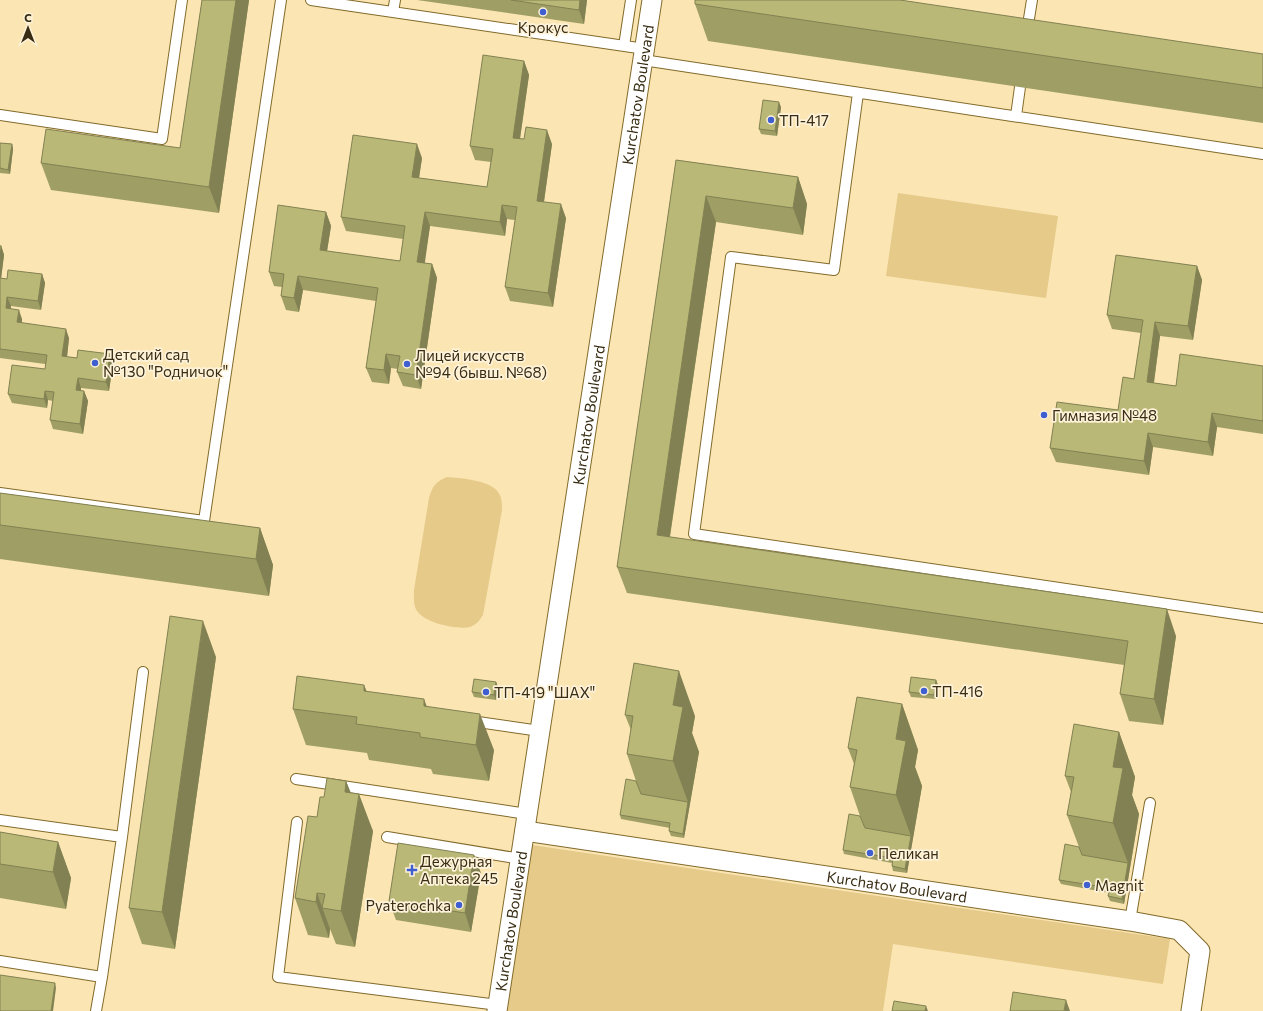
<svg xmlns="http://www.w3.org/2000/svg" width="1263" height="1011" viewBox="0 0 1263 1011" font-family="Commissioner,sans-serif">
<style>
.green{fill:#e5ca8a}
.lines{fill:none;stroke-linecap:round;stroke-linejoin:round}
.lane-casing{stroke:#826a2a;stroke-width:12}
.street-casing{stroke:#826a2a;stroke-width:21}
.lane{stroke:#fff;stroke-width:10}
.street{stroke:#fff;stroke-width:19}
.wall{fill:#9f9e65}
.shaded-wall{fill:#828153}
.building{fill:#b9b876;stroke:#828153}
.poi-dot{fill:#3f5fd1;stroke:#fef3da;stroke-width:1.5}
.labels{text-anchor:middle;dominant-baseline:central;stroke-width:3.5;stroke-linejoin:round;paint-order:stroke}
.poi-label{font-size:15px;fill:#382d13;stroke:#fef3da;text-anchor:start}
.street-label{font-size:15px;fill:#382d13;stroke:#fef3da}
</style>
<rect width="100%" height="100%" fill="#fbe5b2"/>
<path class="green" d="M 898,193 L 1058,216 L 1046,298 L 886,276 Z
M 447,477 C 460,478 490,480 498,492 C 502,497 502,504 502,510 L 483,615 C 480,620 476,625 470,627 C 457,630 425,623 417,611 C 413,605 414,597 414,590 L 429,498 C 433,486 435,482 447,477 Z
M 532,845 L 1170,939 L 1163,984 L 893,944 L 883,1011 L 507,1011 Z"/>
<g class="lines">
<g class="lane-casing">
<path id="lane" d="M 311,0 L 645,49
M 393,12 L 395,0
M 1027,31 L 1032,0
M 624,46 L 631,0
M 643,60 L 1263,154
M 858,93 L 834,270 L 731,257 L 694,534 L 1263,618
M 0,115 L 162,139 L 182,0
M 1016,116 L 1020,87
M 0,493 L 204,521 L 281,0
M 471,721 L 540,731
M 296,779 L 527,814
M 0,820 L 122,837 L 143,672
M 297,822 L 278,977 L 498,1005
M 387,837 L 521,859
M 1130,921 L 1150,803
M 0,961 L 102,977 L 122,837
M 96,1011 L 102,977"/>
</g>
<g class="street-casing">
<g id="street">
<path id="s1" d="M 525,831 L 1130,921 L 1179,930 L 1200,951 L 1191,1011"/>
<path id="s2" d="M 497,1011 L 652,0"/>
</g>
</g>
<use href="#lane" class="lane"/>
<use href="#street" class="street"/>
</g>
<path class="wall" d="M 202,0 L 249,0 L 219,213 L 51,190 L 41,163 L 180,148 Z
M 417,0 L 587,0 L 584,24 Z
M 695,4 L 1263,54 L 1263,123 L 708,41 Z
M 524,61 L 529,75 L 520,139 L 552,144 L 544,202 L 566,218 L 553,307 L 510,301 L 505,287 L 515,220 L 507,219 L 505,236 L 430,226 L 424,263 L 432,264 L 437,278 L 421,389 L 403,386 L 397,372 L 398,369 L 391,368 L 389,384 L 372,382 L 366,368 L 376,301 L 303,290 L 299,312 L 286,310 L 281,296 L 282,287 L 274,286 L 269,272 L 326,212 L 331,226 L 327,251 L 400,261 L 403,239 L 346,231 L 341,217 L 422,158 L 419,178 L 487,187 L 491,162 L 475,160 L 470,146 Z
M 781,107 L 777,136 L 761,134 L 759,129 Z
M 0,143 L 12,144 L 13,149 L 10,174 L 0,173 Z
M 676,160 L 798,177 L 807,204 L 803,235 L 716,222 L 670,537 L 1176,636 L 1163,725 L 1129,721 L 1120,694 L 1124,665 L 627,593 L 617,567 Z
M 0,245 L 1,245 L 4,255 L 1,278 L 7,279 L 42,274 L 45,283 L 41,310 L 11,306 L 11,309 L 22,319 L 22,323 L 69,338 L 67,357 L 77,358 L 110,354 L 113,363 L 109,391 L 81,388 L 81,391 L 84,391 L 88,401 L 83,434 L 53,429 L 50,420 L 53,401 L 48,400 L 47,408 L 12,403 L 8,394 L 45,369 L 45,364 L 0,358 Z
M 1197,266 L 1202,280 L 1193,340 L 1160,336 L 1154,383 L 1176,386 L 1263,366 L 1263,434 L 1217,427 L 1213,456 L 1153,447 L 1149,475 L 1056,462 L 1050,448 L 1118,410 L 1134,379 L 1141,333 L 1112,329 L 1107,315 Z
M 0,493 L 260,528 L 273,565 L 269,596 L 0,559 Z
M 216,657 L 175,949 L 142,944 L 129,908 Z
M 936,680 L 938,685 L 936,699 L 911,697 L 909,692 Z
M 496,682 L 498,687 L 496,700 L 474,697 L 472,692 Z
M 364,685 L 367,692 L 427,707 L 494,750 L 489,781 L 433,774 L 431,769 L 369,760 L 367,753 L 306,745 L 293,709 Z
M 902,704 L 918,750 L 915,767 L 922,786 L 907,873 L 893,871 L 892,866 L 892,863 L 844,854 L 843,850 L 860,816 L 850,787 L 854,764 L 848,748 Z
M 625,715 L 695,716 L 692,733 L 699,752 L 684,838 L 671,836 L 669,831 L 670,828 L 621,819 L 620,815 L 636,781 L 627,754 L 631,730 Z
M 1119,732 L 1135,777 L 1132,795 L 1139,814 L 1124,904 L 1110,901 L 1108,896 L 1109,893 L 1061,884 L 1059,880 L 1079,847 L 1067,815 L 1071,792 L 1065,776 Z
M 346,781 L 351,793 L 373,831 L 355,947 L 336,944 L 330,929 L 329,938 L 308,935 L 295,898 L 317,817 L 324,797 Z
M 0,832 L 58,842 L 71,878 L 66,909 L 0,898 Z
M 481,873 L 471,932 L 396,920 L 389,901 Z"/>
<path class="shaded-wall" d="M 236,0 L 249,0 L 219,213 L 209,187 Z
M 580,0 L 587,0 L 584,24 L 579,10 Z
M 524,61 L 529,75 L 518,152 L 513,138 Z
M 779,102 L 781,107 L 777,136 L 775,131 Z
M 547,130 L 552,144 L 542,215 L 537,201 Z
M 12,144 L 13,149 L 10,174 L 8,170 Z
M 417,144 L 422,158 L 417,191 L 412,177 Z
M 798,177 L 807,204 L 803,235 L 793,208 Z
M 706,196 L 716,222 L 666,562 L 657,535 Z
M 561,204 L 566,218 L 553,307 L 548,293 Z
M 502,205 L 507,219 L 505,236 L 500,222 Z
M 326,212 L 331,226 L 325,264 L 320,250 Z
M 425,212 L 430,226 L 423,276 L 417,262 Z
M 1,245 L 4,255 L 0,287 L 0,252 Z
M 432,264 L 437,278 L 421,389 L 416,375 Z
M 1197,266 L 1202,280 L 1193,340 L 1188,326 Z
M 42,274 L 45,283 L 41,310 L 38,301 Z
M 298,276 L 303,290 L 299,312 L 294,298 Z
M 7,297 L 11,306 L 9,317 L 6,308 Z
M 19,310 L 22,319 L 21,331 L 17,322 Z
M 1155,322 L 1160,336 L 1152,396 L 1147,382 Z
M 66,329 L 69,338 L 66,366 L 62,356 Z
M 110,354 L 113,363 L 109,391 L 106,382 Z
M 386,354 L 391,368 L 389,384 L 384,370 Z
M 78,378 L 81,388 L 80,400 L 76,390 Z
M 45,391 L 48,400 L 47,408 L 44,399 Z
M 84,391 L 88,401 L 83,434 L 80,424 Z
M 1212,413 L 1217,427 L 1213,456 L 1208,442 Z
M 1148,433 L 1153,447 L 1149,475 L 1144,461 Z
M 260,528 L 273,565 L 269,596 L 256,559 Z
M 1167,609 L 1176,636 L 1163,725 L 1154,699 Z
M 203,621 L 216,657 L 175,949 L 162,912 Z
M 679,671 L 695,716 L 692,733 L 699,752 L 684,838 L 683,834 L 688,802 L 673,761 L 673,705 Z
M 936,680 L 938,685 L 936,699 L 934,695 Z
M 496,682 L 498,687 L 496,700 L 494,695 Z
M 364,685 L 377,721 L 377,728 L 364,691 Z
M 424,699 L 438,736 L 424,706 Z
M 902,704 L 918,750 L 915,767 L 922,786 L 907,873 L 905,869 L 911,836 L 896,795 L 896,739 Z
M 480,714 L 494,750 L 489,781 L 476,745 Z
M 1119,732 L 1135,777 L 1132,795 L 1139,814 L 1124,904 L 1122,899 L 1128,863 L 1113,823 L 1113,767 Z
M 346,781 L 357,810 L 359,794 L 373,831 L 355,947 L 341,911 L 345,792 Z
M 58,842 L 71,878 L 66,909 L 53,872 Z
M 474,855 L 481,873 L 471,932 L 465,913 Z
M 317,893 L 330,929 L 329,938 L 316,902 Z
M 55,983 L 56,988 L 53,1011 L 51,1011 Z
M 1066,1000 L 1070,1011 L 1064,1011 Z
M 926,1006 L 928,1011 L 925,1011 Z"/>
<path class="building" d="M 202,0 L 236,0 L 209,187 L 41,163 L 46,129 L 180,148 Z
M 511,0 L 580,0 L 579,10 Z
M 695,0 L 900,0 L 1263,54 L 1263,88 L 695,4 Z
M 483,55 L 524,61 L 513,138 L 524,139 L 526,127 L 547,130 L 537,201 L 561,204 L 548,293 L 505,287 L 517,207 L 502,205 L 500,222 L 425,212 L 417,262 L 432,264 L 416,375 L 397,372 L 400,356 L 386,354 L 384,370 L 366,368 L 378,288 L 298,276 L 294,298 L 281,296 L 284,274 L 269,272 L 278,205 L 326,212 L 320,250 L 400,261 L 405,226 L 341,217 L 353,135 L 417,144 L 412,177 L 487,187 L 493,149 L 470,146 Z
M 763,100 L 779,102 L 775,131 L 759,129 Z
M 0,143 L 12,144 L 8,170 L 0,168 Z
M 676,160 L 798,177 L 793,208 L 706,196 L 657,535 L 1167,609 L 1154,699 L 1120,694 L 1128,641 L 617,567 Z
M 1116,255 L 1197,266 L 1188,326 L 1155,322 L 1147,382 L 1176,386 L 1180,354 L 1263,366 L 1263,421 L 1212,413 L 1208,442 L 1148,433 L 1144,461 L 1050,448 L 1057,402 L 1118,410 L 1123,377 L 1134,379 L 1143,320 L 1107,315 Z
M 8,270 L 42,274 L 38,301 L 7,297 L 6,308 L 19,310 L 17,322 L 66,329 L 62,356 L 77,358 L 78,350 L 110,354 L 106,382 L 78,378 L 76,390 L 84,391 L 80,424 L 50,420 L 54,392 L 45,391 L 44,399 L 8,394 L 12,365 L 45,369 L 47,355 L 0,349 L 0,278 L 7,279 Z
M 0,493 L 260,528 L 256,559 L 0,525 Z
M 170,616 L 203,621 L 162,912 L 129,908 Z
M 634,663 L 679,671 L 673,705 L 683,707 L 673,761 L 627,754 L 633,716 L 625,715 Z
M 297,676 L 364,685 L 364,691 L 424,699 L 424,706 L 480,714 L 476,745 L 420,737 L 420,733 L 356,724 L 357,717 L 293,709 Z
M 911,677 L 936,680 L 934,695 L 909,692 Z
M 474,679 L 496,682 L 494,695 L 472,692 Z
M 857,697 L 902,704 L 896,739 L 906,741 L 896,795 L 850,787 L 857,750 L 848,748 Z
M 1074,724 L 1119,732 L 1113,767 L 1123,768 L 1113,823 L 1067,815 L 1074,777 L 1065,776 Z
M 327,778 L 346,781 L 345,792 L 359,794 L 341,911 L 322,908 L 325,894 L 317,893 L 316,902 L 295,898 L 308,816 L 317,817 L 320,797 L 324,797 Z
M 626,779 L 636,781 L 641,794 L 688,802 L 683,834 L 669,831 L 670,823 L 620,815 Z
M 849,814 L 860,816 L 865,828 L 911,836 L 905,869 L 892,866 L 893,858 L 843,850 Z
M 0,832 L 58,842 L 53,872 L 0,864 Z
M 398,843 L 474,855 L 465,913 L 389,901 Z
M 1065,844 L 1079,847 L 1082,855 L 1128,863 L 1122,899 L 1108,896 L 1110,888 L 1059,880 Z
M 0,975 L 55,983 L 51,1011 L 0,1011 Z
M 1013,992 L 1066,1000 L 1064,1011 L 1010,1011 Z
M 894,1001 L 926,1006 L 925,1011 L 892,1011 Z"/>
<g class="poi-dot">
<circle cx="543" cy="12" r="4"/>
<circle cx="771" cy="120" r="4"/>
<circle cx="95" cy="363" r="4"/>
<circle cx="407" cy="364" r="4"/>
<circle cx="1044" cy="415" r="4"/>
<circle cx="924" cy="691" r="4"/>
<circle cx="486" cy="692" r="4"/>
<circle cx="870" cy="853" r="4"/>
<path d="M410 864h4v4h4v4h-4v4h-4v-4h-4v-4h4z"/>
<circle cx="1087" cy="885" r="4"/>
<circle cx="459" cy="905" r="4"/>
</g>
<g class="labels">
<g class="poi-label">
<text x="543" y="27" text-anchor="middle">Крокус</text>
<text x="779" y="120">ТП-417</text>
<text x="103" y="354">Детский сад<tspan x="103" dy="17">№130 "Родничок"</tspan></text>
<text x="415" y="355">Лицей искусств<tspan x="415" dy="17">№94 (бывш. №68)</tspan></text>
<text x="1052" y="415">Гимназия №48</text>
<text x="932" y="691">ТП-416</text>
<text x="494" y="692">ТП-419 "ШАХ"</text>
<text x="878" y="853">Пеликан</text>
<text x="420" y="861">Дежурная<tspan x="420" dy="17">Аптека 245</tspan></text>
<text x="1095" y="885">Magnit</text>
<text x="451" y="905" text-anchor="end">Pyaterochka</text>
</g>
<g class="street-label">
<text stroke="none"><textPath href="#s2" startOffset="927">Kurchatov Boulevard</textPath></text>
<text stroke="none"><textPath href="#s2" startOffset="603">Kurchatov Boulevard</textPath></text>
<text stroke="none"><textPath href="#s1" startOffset="376">Kurchatov Boulevard</textPath></text>
<text stroke="none"><textPath href="#s2" startOffset="91">Kurchatov Boulevard</textPath></text>
</g>
</g>
<g transform="translate(28 28)" stroke="#fef3da" stroke-width="3" paint-order="stroke">
<path d="M0-3L7 15L0 10L-7 15Z" fill="#382d13"/>
<text y="-6" font-size="11" font-weight="bold" text-anchor="middle" fill="#382d13">С</text>
</g>
</svg>
